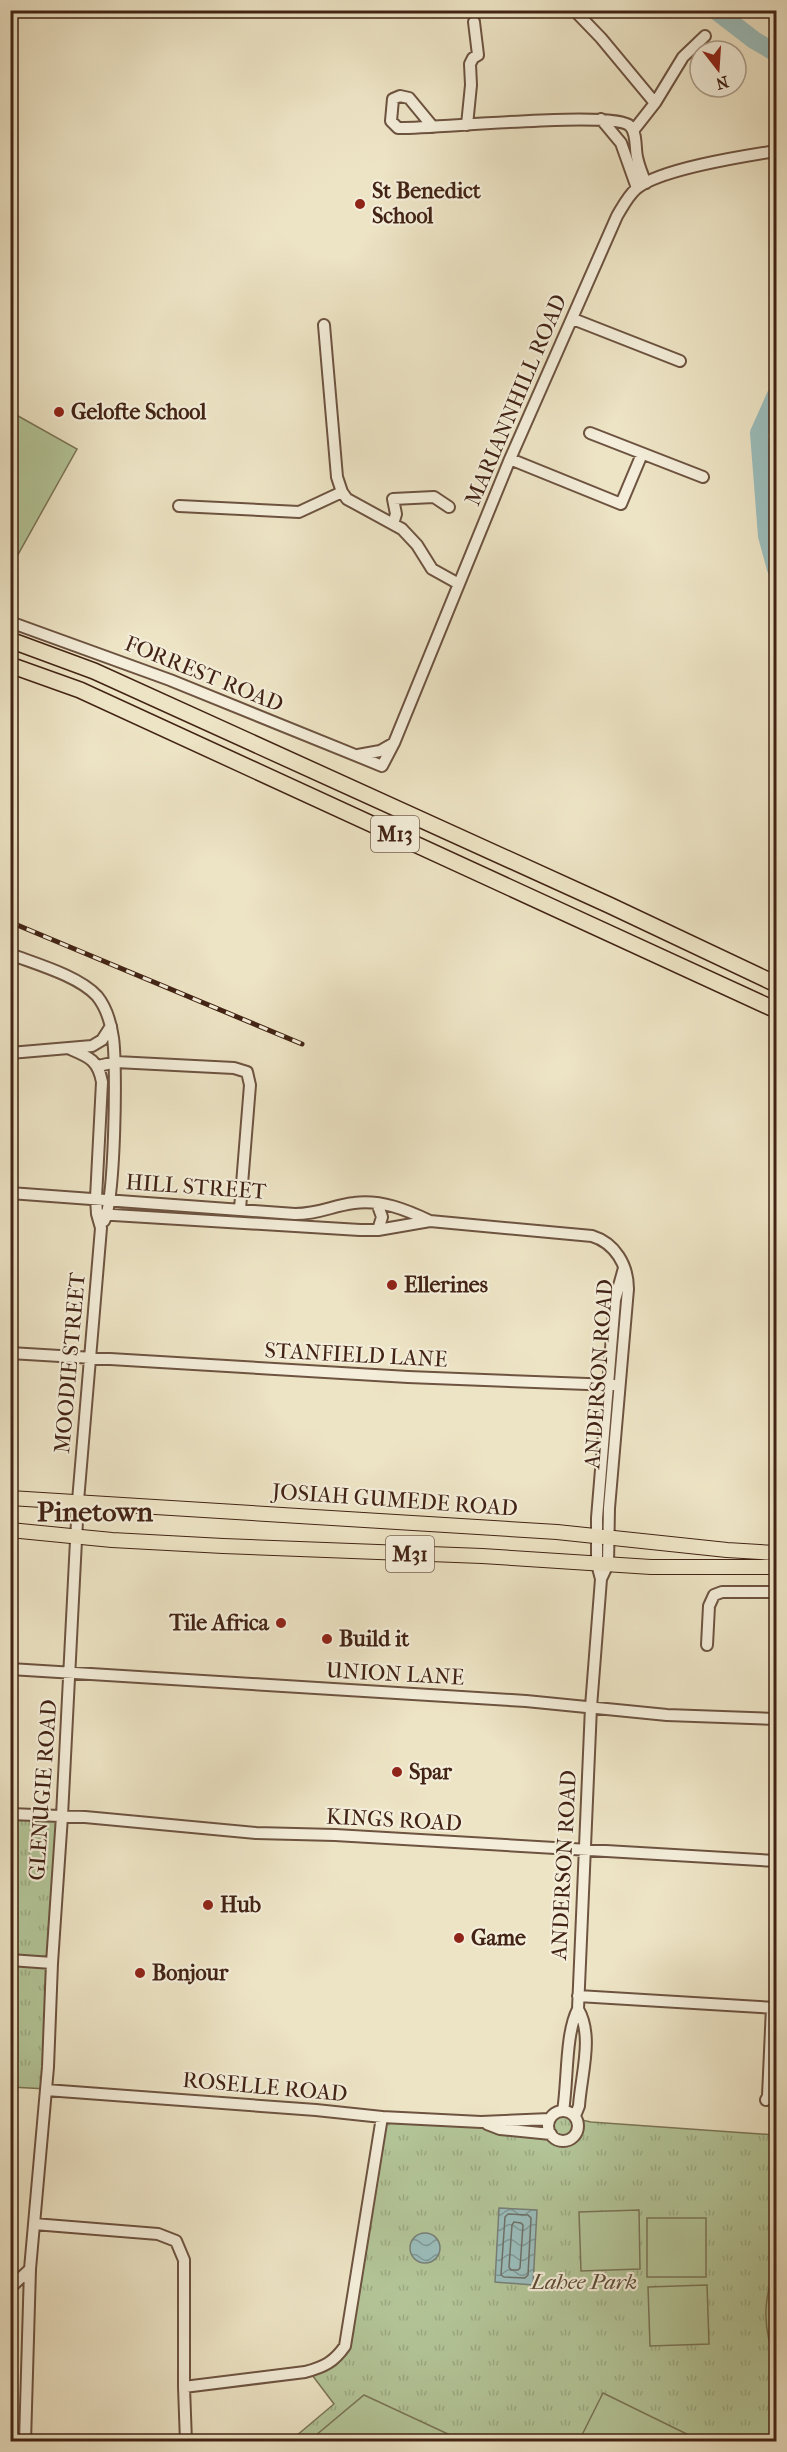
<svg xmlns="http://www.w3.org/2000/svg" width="787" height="2452" viewBox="0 0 787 2452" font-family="'IM FELL French Canon',serif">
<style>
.grass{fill:url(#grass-tufts);stroke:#7a7456;stroke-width:1.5}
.garden{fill:#b3c598;stroke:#7a7456;stroke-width:1.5}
.water{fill:url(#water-waves);stroke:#777f78;stroke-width:1.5}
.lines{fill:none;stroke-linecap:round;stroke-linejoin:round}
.shore{stroke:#6e7068;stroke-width:1.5}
.river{stroke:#9bbdbb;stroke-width:18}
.minor-casing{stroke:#6d5340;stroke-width:14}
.major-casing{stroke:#422314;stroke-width:16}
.highway-casing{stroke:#422314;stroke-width:18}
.minor{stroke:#f3edd9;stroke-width:10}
.major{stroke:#ede4c5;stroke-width:14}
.highway{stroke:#ede4c5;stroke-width:15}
.rail-casing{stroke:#422314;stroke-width:5}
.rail{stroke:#f3edd9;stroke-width:3;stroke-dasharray:9;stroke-linecap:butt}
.poi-dot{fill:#8f2418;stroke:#f3edd9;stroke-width:2}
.labels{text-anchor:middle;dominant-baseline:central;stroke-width:4.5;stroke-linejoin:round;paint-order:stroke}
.shield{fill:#f3edd9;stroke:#77604f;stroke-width:1.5}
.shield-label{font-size:21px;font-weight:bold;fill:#422314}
.poi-label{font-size:22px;font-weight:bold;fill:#422314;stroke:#f3edd9;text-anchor:start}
.street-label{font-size:22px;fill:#422314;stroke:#f3edd9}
.park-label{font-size:22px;font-style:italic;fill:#5e4c35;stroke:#f3edd9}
.district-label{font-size:28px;font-weight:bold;fill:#422314;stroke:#f3edd9}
</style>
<defs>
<pattern id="grass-tufts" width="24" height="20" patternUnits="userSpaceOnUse" patternTransform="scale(1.5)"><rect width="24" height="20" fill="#b3c598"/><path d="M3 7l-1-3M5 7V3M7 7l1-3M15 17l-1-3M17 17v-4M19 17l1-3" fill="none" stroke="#9ba982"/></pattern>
<pattern id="water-waves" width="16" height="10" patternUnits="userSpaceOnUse" patternTransform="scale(1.5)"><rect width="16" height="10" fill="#9bbdbb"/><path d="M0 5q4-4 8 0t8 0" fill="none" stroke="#809997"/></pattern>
</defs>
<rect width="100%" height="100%" fill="#ede4c5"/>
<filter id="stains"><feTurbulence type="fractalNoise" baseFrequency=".00333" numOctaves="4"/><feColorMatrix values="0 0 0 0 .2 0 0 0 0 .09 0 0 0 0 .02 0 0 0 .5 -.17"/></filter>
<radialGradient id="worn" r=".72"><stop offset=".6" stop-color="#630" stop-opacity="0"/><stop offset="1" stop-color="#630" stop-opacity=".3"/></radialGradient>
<path class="grass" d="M 11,1815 L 62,1816 L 47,2089 L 11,2087 Z
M 563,2110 L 573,2113 L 577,2119 L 591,2122 L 776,2135 L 776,2441 L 289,2442 L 334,2404 L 309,2371 L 344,2345 L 382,2117 L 548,2125 L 552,2116 Z"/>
<path class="garden" d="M 11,412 L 77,449 L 11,567 Z
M 639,2210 L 640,2269 L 581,2271 L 579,2212 Z
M 647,2218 L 706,2218 L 706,2277 L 647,2277 Z
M 776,2266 L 776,2364 C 763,2328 762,2302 776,2266 Z
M 707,2285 L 709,2344 L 650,2346 L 648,2287 Z
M 603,2393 L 701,2441 L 579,2441 Z
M 364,2395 L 463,2441 L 309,2441 Z"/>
<path class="water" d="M 499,2208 L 537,2210 L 533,2285 L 495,2282 Z
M410 2248a15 15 0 1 1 30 0a15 15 0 1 1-30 0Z"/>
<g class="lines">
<path class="shore" d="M 508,2214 L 528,2215 L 531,2218 L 528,2275 L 525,2278 L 504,2277 L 501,2275 L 505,2217 Z
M 514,2222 L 521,2223 L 523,2225 L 520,2268 L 518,2270 L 511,2270 L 509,2267 L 512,2225 Z"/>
<path class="river" d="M 715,10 L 754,40 L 776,53
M 776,395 L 759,433 L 767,536 L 776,569"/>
<g class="minor-casing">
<path id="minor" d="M 574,10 L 601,38 L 655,103
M 601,119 L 621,143 L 637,188
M 467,125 L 471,85 L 470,64 L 473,58 L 478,55 L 474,22
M 433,127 L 409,98 L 400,96 L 393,99 L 391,121 L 398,128 C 432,129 614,110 630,126 C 637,133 635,148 637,157 C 639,166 642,174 646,183
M 633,131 L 655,103 L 683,57 L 705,36
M 573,319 L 680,361
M 324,325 L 337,477 L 342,492 L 347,499 L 402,529 L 417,545 L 432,569 L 459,584
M 590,433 L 703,477
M 510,459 L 621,504 L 642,454
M 179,506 L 299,512 L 342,492
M 393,524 L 396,514 L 393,499 L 434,497 L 449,507
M 10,622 L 170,680 L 382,766 L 394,743 L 510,459 L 617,216 C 623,206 628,196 636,189 C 659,169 744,156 776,151
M 358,755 L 380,751 L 394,743
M 10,954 C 36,964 79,976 97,996 C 106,1007 111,1024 113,1038 C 117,1065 115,1202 104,1221
M 10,1053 L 92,1046 L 102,1040 L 111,1026
M 98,1066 L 116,1062 L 234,1068 L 247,1072 L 250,1085 L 240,1209
M 10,1193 L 295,1214 C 320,1214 331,1206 354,1203 C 380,1199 407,1210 430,1221
M 377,1203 L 382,1217 L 378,1230
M 97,1214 L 360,1230 L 378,1230 L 430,1221 L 592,1236 C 615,1243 628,1265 628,1289 L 609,1508 L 608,1564 L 601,1579
M 10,1353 L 408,1377 L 614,1385
M 707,1645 L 709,1606 L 714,1595 L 722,1592 L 776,1592
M 10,1669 L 526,1701 L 667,1715 L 776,1719
M 10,1814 L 85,1817 L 256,1833 L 335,1835 L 776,1861
M 10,1960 L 52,1963
M 578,1996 L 776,2008
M 46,2090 L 316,2110 L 382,2117 L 481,2122 L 550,2119
M 766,2100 L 768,2096 L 772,2007
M 563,2111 C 568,2081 565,2034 578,2009 L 591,1707 L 601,1579 L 597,1564 L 597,1518 L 615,1300 L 624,1268
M548 2126a15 15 0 1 1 30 0a15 15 0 1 1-30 0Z
M 575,2116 L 579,2106 C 581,2075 594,2036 578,2009
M 487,2124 L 500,2129 L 551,2134
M 34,2224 L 158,2234 L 176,2241 L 184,2260 L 184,2387 L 186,2442
M 10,2288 L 30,2269
M 184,2387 L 305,2372 C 324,2367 334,2362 345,2346 L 382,2117
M 25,2442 L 30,2269 L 48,2067 L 52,1963 L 62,1816 L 78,1501 L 101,1228 L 97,1214 L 96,1198 L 102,1082 C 98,1060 89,1057 70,1049"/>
</g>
<g class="major-casing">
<path id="major" d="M 10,1498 L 557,1532 L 727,1550 L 776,1553
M 10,1530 L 112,1540 L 223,1546 L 482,1556 L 651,1567 L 776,1567"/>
</g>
<g class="highway-casing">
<path id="highway" d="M 10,640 L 94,671 L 609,905 L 776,984
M 10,665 L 80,690 L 776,1010"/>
</g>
<use href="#minor" class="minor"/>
<use href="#major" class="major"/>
<use href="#highway" class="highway"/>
<g class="rail-casing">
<path id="rail" d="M 10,922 L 302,1044"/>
</g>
<use href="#rail" class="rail"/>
</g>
<g class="poi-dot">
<circle cx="360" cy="204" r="6"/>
<circle cx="59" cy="412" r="6"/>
<circle cx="392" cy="1285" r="6"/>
<circle cx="281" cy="1623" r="6"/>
<circle cx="327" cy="1639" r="6"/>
<circle cx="397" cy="1772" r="6"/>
<circle cx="208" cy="1905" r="6"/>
<circle cx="459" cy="1938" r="6"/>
<circle cx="140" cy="1973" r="6"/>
</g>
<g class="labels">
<g class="shield">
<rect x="371" y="816" width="48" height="36" rx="4.5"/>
<rect x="386" y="1536" width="48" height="36" rx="4.5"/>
</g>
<g class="shield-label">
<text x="395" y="834">M13</text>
<text x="410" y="1554">M31</text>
</g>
<g class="poi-label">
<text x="372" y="191">St Benedict<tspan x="372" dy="25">School</tspan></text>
<text x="71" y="412">Gelofte School</text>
<text x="404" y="1285">Ellerines</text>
<text x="269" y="1623" text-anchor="end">Tile Africa</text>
<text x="339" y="1639">Build it</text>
<text x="409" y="1772">Spar</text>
<text x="220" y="1905">Hub</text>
<text x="471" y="1938">Game</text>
<text x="152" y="1973">Bonjour</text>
</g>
<g class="street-label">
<text transform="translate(516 400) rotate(-67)">MARIANNHILL ROAD</text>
<text transform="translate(204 674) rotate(22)">FORREST ROAD</text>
<text transform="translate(196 1187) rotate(4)">HILL STREET</text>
<text transform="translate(356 1355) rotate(3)">STANFIELD LANE</text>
<text transform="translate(70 1363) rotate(-85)">MOODIE STREET</text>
<text transform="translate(599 1374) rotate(-86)">ANDERSON ROAD</text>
<text transform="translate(395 1500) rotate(4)">JOSIAH GUMEDE ROAD</text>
<text transform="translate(395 1674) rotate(3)">UNION LANE</text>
<text transform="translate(43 1790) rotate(-86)">GLENUGIE ROAD</text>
<text transform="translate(394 1820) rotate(3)">KINGS ROAD</text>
<text transform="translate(564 1865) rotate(-87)">ANDERSON ROAD</text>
<text transform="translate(265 2087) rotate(5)">ROSELLE ROAD</text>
</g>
<g class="park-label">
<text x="584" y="2282">Lahee Park</text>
</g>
<g class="district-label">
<text x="95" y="1511">Pinetown</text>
</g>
</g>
<rect width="787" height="2452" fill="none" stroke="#ede4c5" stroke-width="36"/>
<rect x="12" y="12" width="763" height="2428" fill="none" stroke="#422314" stroke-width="3"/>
<rect x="18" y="18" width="751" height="2416" fill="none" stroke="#422314" stroke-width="1.5"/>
<g transform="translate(718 69) rotate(163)"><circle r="28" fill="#f3edd9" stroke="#ac9c8a" stroke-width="1.5"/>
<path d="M0-4.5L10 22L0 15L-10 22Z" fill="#8f2418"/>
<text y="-9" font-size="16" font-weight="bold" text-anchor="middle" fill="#422314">N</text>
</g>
<rect width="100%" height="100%" filter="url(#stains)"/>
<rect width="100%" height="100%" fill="url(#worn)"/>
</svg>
